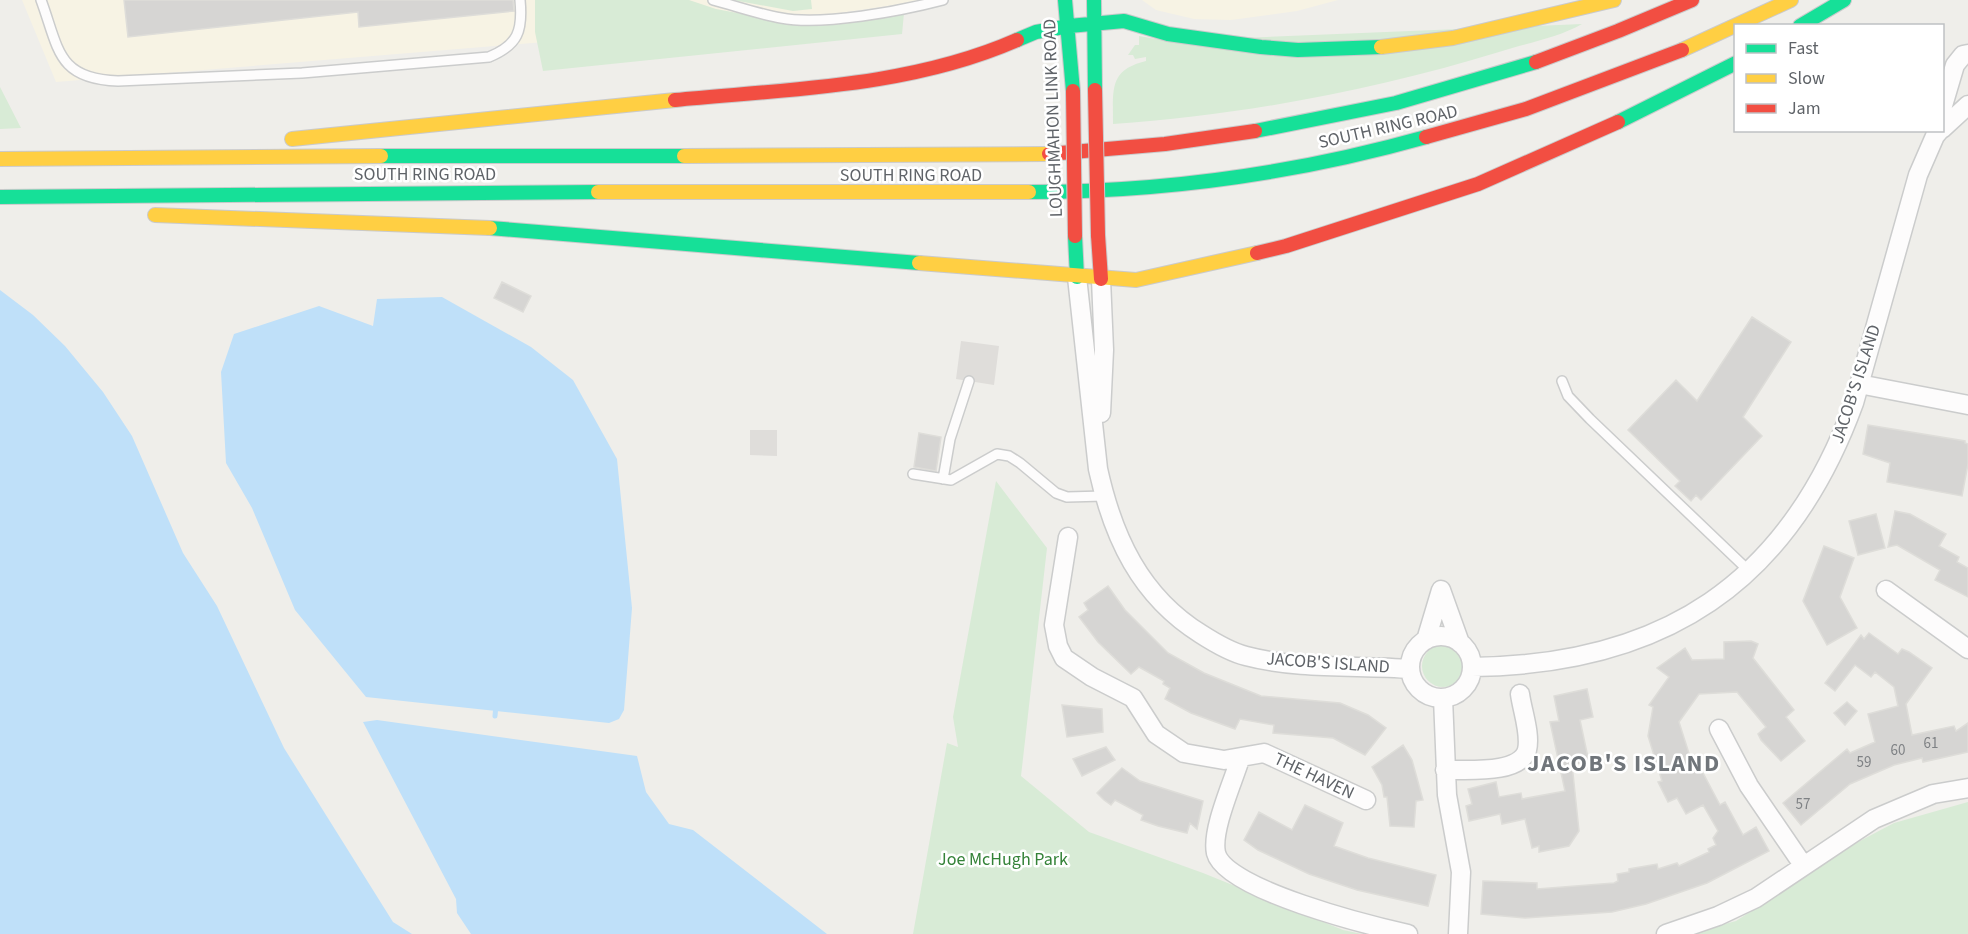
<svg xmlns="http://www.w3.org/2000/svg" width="1968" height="934" viewBox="0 0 1968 934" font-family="'Source Sans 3',sans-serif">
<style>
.commercial{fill:#f7f3e4}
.industrial{fill:#dfddda}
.green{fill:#d8ebd6}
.water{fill:#bfe0f9}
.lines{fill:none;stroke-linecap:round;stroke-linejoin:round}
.stream{stroke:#bfe0f9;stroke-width:5}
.building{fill:#d6d5d3;stroke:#deddd9;stroke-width:1.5}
.lane-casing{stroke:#cbcccc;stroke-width:12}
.street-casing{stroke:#cbcccc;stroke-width:21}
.fast-casing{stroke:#cacacb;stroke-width:16}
.slow-casing{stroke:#cacacb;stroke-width:16}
.jam-casing{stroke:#cacacb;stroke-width:16}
.lane{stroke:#fdfcfc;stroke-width:9}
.street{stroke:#fdfcfc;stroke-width:18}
.fast{stroke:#16e098;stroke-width:14}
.slow{stroke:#ffcf43;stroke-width:14}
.jam{stroke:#f24e42;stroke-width:14}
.jam-bridge-casing{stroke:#cacacb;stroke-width:16;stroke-linecap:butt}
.jam-bridge{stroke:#f24e42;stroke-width:14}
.labels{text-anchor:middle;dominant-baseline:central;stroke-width:5;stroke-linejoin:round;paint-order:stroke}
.number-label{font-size:15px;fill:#7e8184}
.street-label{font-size:18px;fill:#5f6368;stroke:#fff}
.park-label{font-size:18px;fill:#348238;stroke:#fff}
.district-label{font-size:24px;font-weight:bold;letter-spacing:1.5px;fill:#70757a;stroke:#fff}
</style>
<rect width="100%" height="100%" fill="#efeeea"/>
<path class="commercial" d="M 22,0 L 928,0 L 765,24 L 56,82 Z
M 1142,0 L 1338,0 L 1297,11 L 1231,20 L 1194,19 L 1156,10 Z"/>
<path class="industrial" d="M 961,341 L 999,346 L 994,385 L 956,379 Z
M 750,430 L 777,430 L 777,456 L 750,455 Z"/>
<path class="green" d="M 535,0 L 689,0 L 716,9 L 790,23 L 904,13 L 902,34 L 543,71 L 535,32 Z
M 733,0 L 811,0 L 812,9 L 793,11 Z
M 1582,24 C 1558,38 1526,43 1499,52 C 1375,90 1244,115 1113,124 C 1113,89 1109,70 1146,61 L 1146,57 L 1135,59 L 1133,55 L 1128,55 L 1135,45 L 1139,45 L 1139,36 L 1168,41 Z
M 0,87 L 21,128 L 0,129 Z
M 996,481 L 1047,548 L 1021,776 L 1089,832 L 1203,873 L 1343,930 L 1362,934 L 913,934 L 947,743 L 958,747 L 953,717 Z
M1422 666a21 21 0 1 1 42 0a21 21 0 1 1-42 0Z
M 1968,802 L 1968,934 L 1686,934 L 1736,921 L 1858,842 L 1894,823 Z"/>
<path class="water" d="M 0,290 L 33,315 L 65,346 L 103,392 L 132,436 L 183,553 L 217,606 L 284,748 L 393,922 L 412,934 L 0,934 Z
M 442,297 L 531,347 L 573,380 L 617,459 L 632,608 L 624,710 L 619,719 L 609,723 L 366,697 L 295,610 L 252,508 L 226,463 L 221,372 L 234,334 L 319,306 L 373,326 L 377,299 Z
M 377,720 L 637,756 L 646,792 L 669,824 L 693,830 L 827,934 L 471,934 L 457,913 L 456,899 L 363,722 Z"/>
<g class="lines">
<path class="stream" d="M 495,716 L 496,705"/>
</g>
<path class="building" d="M 124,0 L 513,0 L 514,11 L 359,27 L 358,12 L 128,37 Z
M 502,282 L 531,296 L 523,312 L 494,298 Z
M 1752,317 L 1791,342 L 1743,417 L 1762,436 L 1701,500 L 1696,495 L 1691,501 L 1675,486 L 1680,481 L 1628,430 L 1676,380 L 1697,401 Z
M 1868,425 L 1965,441 L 1965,443 L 1968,444 L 1968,464 L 1962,496 L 1887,482 L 1890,463 L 1863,454 Z
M 919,433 L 941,437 L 936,471 L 914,467 Z
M 1895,511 L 1910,514 L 1946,534 L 1939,546 L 1959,557 L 1957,562 L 1968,568 L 1968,597 L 1935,580 L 1940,570 L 1897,545 L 1888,547 Z
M 1876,514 L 1885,548 L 1858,555 L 1849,521 Z
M 1824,546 L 1854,558 L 1840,597 L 1857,628 L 1827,645 L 1803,601 Z
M 1108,586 L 1125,610 L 1168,653 L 1204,673 L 1261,696 L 1340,703 L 1368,715 L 1386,728 L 1365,755 L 1333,738 L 1273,733 L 1274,725 L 1240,719 L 1235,729 L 1191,713 L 1165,699 L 1170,688 L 1163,684 L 1164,681 L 1139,667 L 1131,674 L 1098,642 L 1079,617 L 1088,610 L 1084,603 Z
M 1869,633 L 1898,654 L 1902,649 L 1909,652 L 1932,668 L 1906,704 L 1912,735 L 1954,726 L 1956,731 L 1968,723 L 1968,752 L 1923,762 L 1922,758 L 1894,765 L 1850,784 L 1801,825 L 1783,803 L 1847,749 L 1850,753 L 1875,742 L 1868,714 L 1898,706 L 1894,687 L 1875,672 L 1871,677 L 1855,665 L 1835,691 L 1825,683 L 1861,635 L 1864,639 Z
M 1751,641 L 1758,644 L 1753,658 L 1794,710 L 1786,717 L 1805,741 L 1781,761 L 1761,740 L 1758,734 L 1766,727 L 1737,692 L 1699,694 L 1679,722 L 1694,769 L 1698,767 L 1703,773 L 1720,805 L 1725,802 L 1743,835 L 1756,827 L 1769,851 L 1707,883 L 1646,904 L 1612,912 L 1525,918 L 1481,914 L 1483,881 L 1537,883 L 1537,889 L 1614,883 L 1618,881 L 1617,874 L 1629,872 L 1629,869 L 1657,864 L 1658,869 L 1677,863 L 1679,866 L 1709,852 L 1708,849 L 1716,845 L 1713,838 L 1718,831 L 1703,805 L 1686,814 L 1677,798 L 1668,802 L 1658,782 L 1662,781 L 1648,736 L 1653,707 L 1649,705 L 1669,677 L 1657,668 L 1685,648 L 1692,660 L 1724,659 L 1724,642 Z
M 1587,689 L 1593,717 L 1580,720 L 1589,762 L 1572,764 L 1579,831 L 1569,846 L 1539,852 L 1539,846 L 1532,848 L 1525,819 L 1502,824 L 1500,814 L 1469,821 L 1466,806 L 1472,804 L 1468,789 L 1496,782 L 1499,797 L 1521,793 L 1522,799 L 1565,791 L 1550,722 L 1559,721 L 1554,696 Z
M 1847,702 L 1857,711 L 1845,725 L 1834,713 Z
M 1062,705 L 1102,709 L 1103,732 L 1067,737 Z
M 1403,745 L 1412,760 L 1423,800 L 1416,801 L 1414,827 L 1390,826 L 1387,797 L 1384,797 L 1382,785 L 1372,767 Z
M 1106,747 L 1115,760 L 1082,776 L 1073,759 Z
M 1122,768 L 1140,781 L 1203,801 L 1197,829 L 1190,823 L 1187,833 L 1158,826 L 1141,820 L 1143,815 L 1115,800 L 1111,805 L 1104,800 L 1097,793 Z
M 1305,805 L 1343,823 L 1334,846 L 1368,858 L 1436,875 L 1428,906 L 1357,890 L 1309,874 L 1258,850 L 1244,840 L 1259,812 L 1292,830 Z"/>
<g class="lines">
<g class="lane-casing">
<path id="lane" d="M 41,0 C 59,49 57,79 118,81 L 302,73 L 489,57 C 518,45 523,31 520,0
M 713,0 C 736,6 758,14 781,18 C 822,26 901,11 943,0
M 1562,381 L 1568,396 L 1590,419 L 1749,571
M 913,474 L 951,480 L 997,454 L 1009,456 L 1020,463 L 1056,493 L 1067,497 L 1104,496
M 943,479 L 950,439 L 969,381"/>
</g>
<g class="street-casing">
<path id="street" d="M 1942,109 L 1955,65 L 1963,55 L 1968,54
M 1942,129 L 1968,105
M 1077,277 L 1098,469 C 1113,537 1140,596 1201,634 C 1215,643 1230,652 1246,656 C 1299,670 1357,665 1410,669
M 1859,384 L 1968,405
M 1101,413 L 1104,350 L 1101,279
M 1068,537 L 1054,625 L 1058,646 L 1064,658 L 1092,677 L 1133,698 L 1156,734 L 1184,753 L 1224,760 L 1264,753 L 1366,800
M 1886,590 L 1968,649
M1410 667a31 31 0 1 1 62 0a31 31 0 1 1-62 0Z
M 1426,640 L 1441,590 L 1460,643
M 1472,667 C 1663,665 1788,584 1854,403 L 1918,175 L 1935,136 L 1940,130
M 1443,698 L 1447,795 L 1461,872 L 1458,934
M 1719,729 L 1749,786 L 1803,865
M 1240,759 C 1233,782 1211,830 1216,853 C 1225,890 1372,926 1408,934
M 1445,770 C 1465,769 1520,775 1527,750 C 1531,734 1522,710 1520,694
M 1666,934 L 1718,916 L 1756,898 L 1874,819 L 1933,794 L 1968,788"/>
</g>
<g class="fast-casing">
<path id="fast" d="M 1065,0 L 1073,91
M 1094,0 L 1095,90
M 1800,26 L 1844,0
M 1017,40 L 1036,32 L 1069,26 L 1124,21 L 1168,34 L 1261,47 L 1298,50 L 1381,47
M 1618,122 L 1736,63
M 1255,131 L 1396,103 L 1536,62
M 381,156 L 684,156
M 1029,192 C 1162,192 1298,173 1426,137
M 0,197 L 598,192
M 490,228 L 919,263
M 1075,236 L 1077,277"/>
</g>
<g class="slow-casing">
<path id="slow" d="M 1381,47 L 1453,38 L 1614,0
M 1682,50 L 1791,0
M 292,139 L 675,100
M 684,156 L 1049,154
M 0,159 L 381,156
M 598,192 L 1029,192
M 155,215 L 490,228
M 919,263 L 1136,280 L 1257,253"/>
</g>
<g class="jam-casing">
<path id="jam" d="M 1536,62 L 1618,31 L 1692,0
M 675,100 C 789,89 910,87 1017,40
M 1426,137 L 1526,109 L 1682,50
M 1049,154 L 1165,144 L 1255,131
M 1098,235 L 1101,279
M 1257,253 L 1286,246 L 1478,184 L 1618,122"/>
</g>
<use href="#lane" class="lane"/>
<use href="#street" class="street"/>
<use href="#fast" class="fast"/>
<use href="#slow" class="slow"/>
<use href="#jam" class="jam"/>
<g class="jam-bridge-casing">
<path id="jam-bridge" d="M 1095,90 L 1098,235
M 1073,91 L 1075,236"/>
</g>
<use href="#jam-bridge" class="jam-bridge"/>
</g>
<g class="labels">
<g class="number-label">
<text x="1931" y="743">61</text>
<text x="1898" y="750">60</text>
<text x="1864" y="762">59</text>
<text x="1803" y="804">57</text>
</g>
<g class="street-label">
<text transform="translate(1053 118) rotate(-92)">LOUGHMAHON LINK ROAD</text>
<text transform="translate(1388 127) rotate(-13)">SOUTH RING ROAD</text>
<text x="425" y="174">SOUTH RING ROAD</text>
<text x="911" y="175">SOUTH RING ROAD</text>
<text transform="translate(1856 384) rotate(-72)">JACOB'S ISLAND</text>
<text transform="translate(1328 663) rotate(4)">JACOB'S ISLAND</text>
<text transform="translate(1314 776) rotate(25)">THE HAVEN</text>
</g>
<g class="park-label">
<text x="1003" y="859">Joe McHugh Park</text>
</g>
<g class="district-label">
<text x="1624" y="763">JACOB'S ISLAND</text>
</g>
</g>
<rect x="1734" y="24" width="210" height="108" fill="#ffffff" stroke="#bfc1c3" stroke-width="1.5"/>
<rect x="1746" y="44" width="30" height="9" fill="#16e098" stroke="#bfc1c3" stroke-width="1.5"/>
<text x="1788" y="54" font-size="18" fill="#5f6368">Fast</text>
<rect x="1746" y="74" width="30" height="9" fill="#ffcf43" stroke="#bfc1c3" stroke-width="1.5"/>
<text x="1788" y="84" font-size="18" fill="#5f6368">Slow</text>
<rect x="1746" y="104" width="30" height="9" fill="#f24e42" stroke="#bfc1c3" stroke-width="1.5"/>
<text x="1788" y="114" font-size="18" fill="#5f6368">Jam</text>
</svg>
